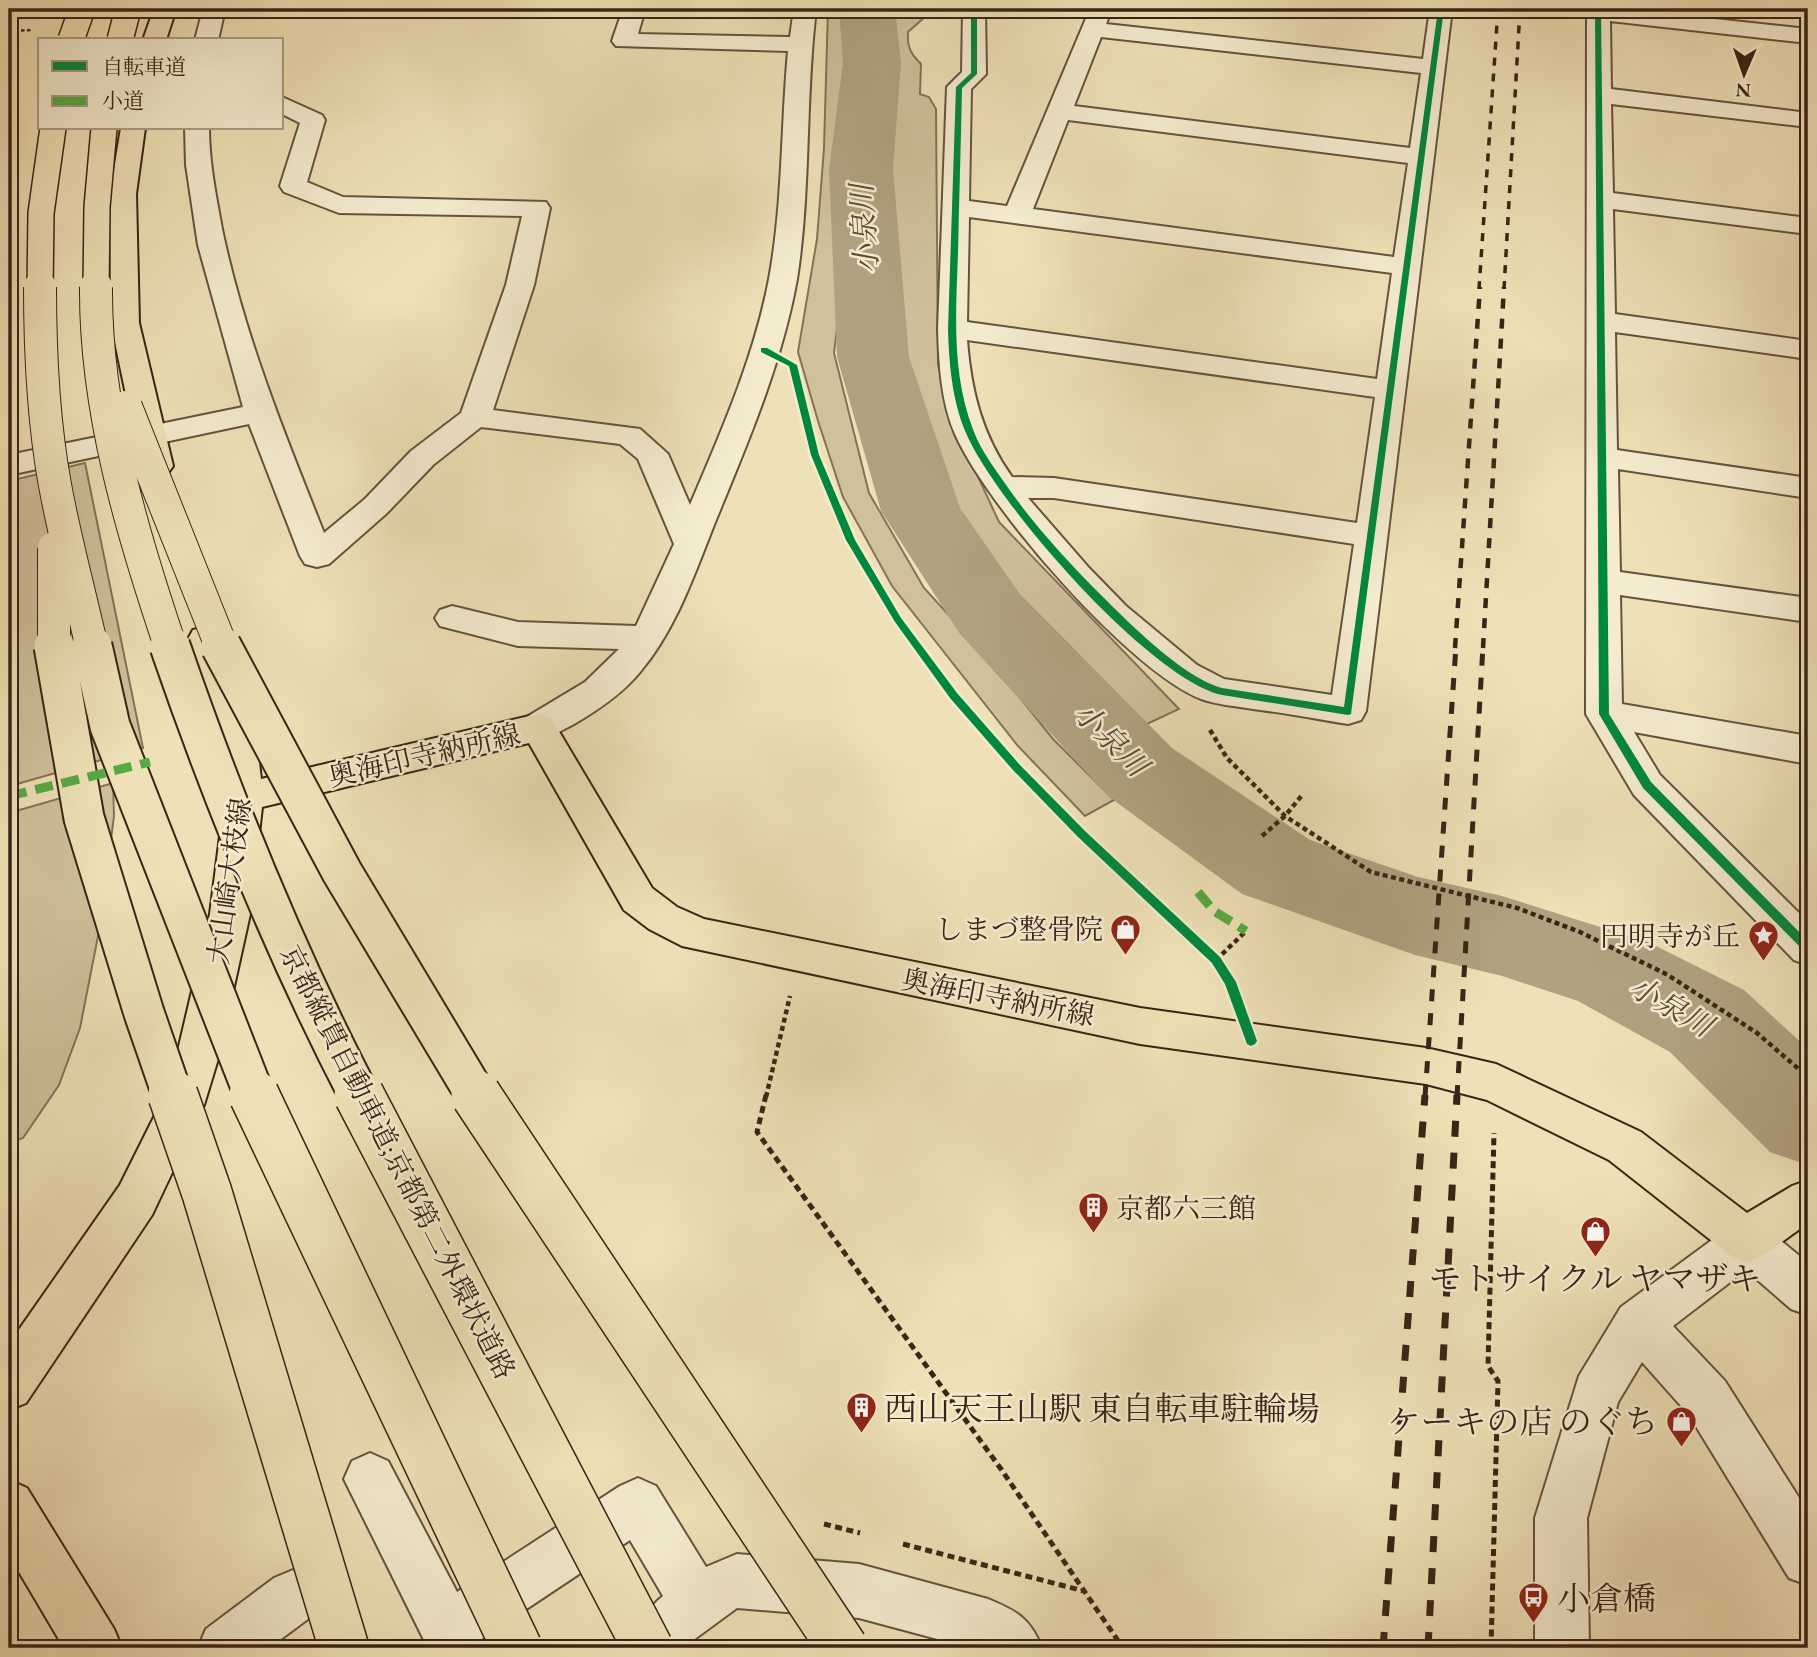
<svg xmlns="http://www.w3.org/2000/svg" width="1817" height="1657" font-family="'EB Garamond','Noto Serif JP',serif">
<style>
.green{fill:#d0c19c;stroke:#847259;stroke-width:2}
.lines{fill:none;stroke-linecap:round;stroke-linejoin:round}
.river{fill:#b1a180;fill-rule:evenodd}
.minor-casing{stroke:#66533e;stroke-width:4}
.major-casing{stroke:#392416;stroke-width:4}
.path-far2{stroke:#392416;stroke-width:2.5;stroke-dasharray:3.5 2.5;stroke-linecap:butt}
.path-far1{stroke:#392416;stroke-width:4.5;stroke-dasharray:5 3.5;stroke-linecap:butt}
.path{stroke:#392416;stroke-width:5;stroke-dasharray:7 4.5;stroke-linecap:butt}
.minor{fill:#f5ecd0;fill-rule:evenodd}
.major{fill:#efe1b7;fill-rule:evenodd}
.rail-far3{stroke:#392416;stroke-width:3.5;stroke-dasharray:8 8;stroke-linecap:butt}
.rail-far2{stroke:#392416;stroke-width:4.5;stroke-dasharray:10 10;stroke-linecap:butt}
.rail-far1{stroke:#392416;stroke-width:5;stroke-dasharray:12 12;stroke-linecap:butt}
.rail{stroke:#392416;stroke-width:7;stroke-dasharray:16 16;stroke-linecap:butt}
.highway-bridge-far3-casing{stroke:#392416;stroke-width:28;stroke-linecap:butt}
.highway-bridge-far2-casing{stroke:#392416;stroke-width:34;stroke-linecap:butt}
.highway-bridge-far1-casing{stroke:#392416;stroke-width:43;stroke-linecap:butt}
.highway-bridge-casing{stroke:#392416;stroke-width:52;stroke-linecap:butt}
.highway-bridge-far3{stroke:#efe1b7;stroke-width:25}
.highway-bridge-far2{stroke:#efe1b7;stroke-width:32}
.highway-bridge-far1{stroke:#efe1b7;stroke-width:39}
.highway-bridge{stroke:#efe1b7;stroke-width:49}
.quiet{stroke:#55aa42;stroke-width:9;stroke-dasharray:18 9;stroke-linecap:butt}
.cycleway-casing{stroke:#f5ecd0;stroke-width:5}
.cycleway{fill:#00873e;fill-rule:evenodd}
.labels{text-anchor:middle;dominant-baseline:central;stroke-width:5;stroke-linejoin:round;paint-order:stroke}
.street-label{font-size:28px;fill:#392416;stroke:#f5ecd0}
.poi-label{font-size:28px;fill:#392416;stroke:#f5ecd0;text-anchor:end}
.water-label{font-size:30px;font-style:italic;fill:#5d4a36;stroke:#f5ecd0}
.near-poi-label{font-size:33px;fill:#392416;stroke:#f5ecd0;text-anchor:start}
</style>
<rect width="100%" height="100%" fill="#efe1b7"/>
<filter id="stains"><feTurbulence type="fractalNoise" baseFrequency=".00286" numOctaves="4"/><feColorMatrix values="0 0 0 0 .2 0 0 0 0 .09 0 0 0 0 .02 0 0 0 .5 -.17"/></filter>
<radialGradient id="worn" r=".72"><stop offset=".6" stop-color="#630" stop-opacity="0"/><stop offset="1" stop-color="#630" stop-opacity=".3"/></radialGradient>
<!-- green -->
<path class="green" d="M 828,9 L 854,9 L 855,58 L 849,171 L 850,223 L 834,353 L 869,493 L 924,588 L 988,658 L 1053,739 L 1114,800 L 1085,816 L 1018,746 L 892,586 L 843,497 L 818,421 L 798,352 L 817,239 L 824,148 Z
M 892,9 L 934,9 L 908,32 C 907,48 911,54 921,64 L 920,94 L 929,97 L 936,109 L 938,365 L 961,440 L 999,522 L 1179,709 L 1130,732 L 1104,719 L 1003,611 L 933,495 L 906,422 L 887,356 L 877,283 L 885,236 L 882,183 L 887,51 Z
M 85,463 L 143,748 L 17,784 L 9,725 L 9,481 Z
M 113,783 L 114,816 L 100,926 L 80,1028 L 59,1085 L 23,1138 L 9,1143 L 9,813 Z"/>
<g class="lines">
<!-- river -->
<path class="river" d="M 839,9 L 895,9 L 901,63 L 893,169 L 909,357 L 960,508 L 1020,594 L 1172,748 L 1310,840 L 1418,877 L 1502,896 L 1648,942 L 1744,990 L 1808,1049 L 1808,1165 L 1770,1152 L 1670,1052 L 1578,1001 L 1502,976 L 1415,955 L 1242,894 L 1108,796 L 960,634 L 881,511 L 837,357 L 829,169 L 843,63 Z"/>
<defs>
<path id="minor" d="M 203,9 L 225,9 L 218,40 L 195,40 Z
M 623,9 L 645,9 L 638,34 L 790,37 L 794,9 L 816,9 C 805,99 811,190 797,279 C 782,363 748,442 716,520 C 695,572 677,628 640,672 C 622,694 598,710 574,724 C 557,733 544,742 525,736 L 520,727 L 525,718 L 585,682 L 619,649 L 518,646 L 440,626 L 435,618 L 440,610 L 452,606 L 518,622 L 636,626 L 674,544 L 638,459 L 620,444 L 481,427 L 433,465 L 387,513 L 329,564 L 317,567 L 305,564 L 300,556 L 249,424 L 9,475 L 9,455 L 243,407 L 198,245 L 186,165 L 185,128 L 209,128 C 209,162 216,196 222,229 C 244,334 284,433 324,533 L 365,499 L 411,451 L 461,413 L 506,285 L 522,216 L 339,213 L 284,192 L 280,186 L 300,123 L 282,114 L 282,97 L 322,115 L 325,120 L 307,182 L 343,197 L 546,202 L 550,208 L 534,285 L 493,410 L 640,429 L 668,454 L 690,505 C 721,432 754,358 769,279 C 783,204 781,127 788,51 L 616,46 L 612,41 Z
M 963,9 L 985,9 L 986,74 L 971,89 L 969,201 L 1007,206 L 1090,9 L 1112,9 L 1106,24 L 1423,59 L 1430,9 L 1452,9 L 1366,711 L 1361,720 L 1348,724 C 1317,719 1285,713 1253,709 C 1236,706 1218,705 1201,699 C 1128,670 986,505 955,434 C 941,402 939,363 938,329 L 947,87 L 962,72 ZM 1101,37 L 1421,73 L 1410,148 L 1074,106 ZM 1068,120 L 1408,163 L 1394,257 L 1033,209 ZM 969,217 L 1392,273 L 1377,379 L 967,322 ZM 967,340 L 1375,397 L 1357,523 L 1054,478 L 1012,477 C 982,435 971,391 967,340 ZM 1028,498 L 1054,498 L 1354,544 L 1332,695 L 1224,679 L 1197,665 L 1126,606 L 1089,568 Z
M 1587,9 L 1621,9 L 1808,29 L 1808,43 L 1610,21 L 1611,89 L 1808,113 L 1808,127 L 1611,104 L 1613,193 L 1808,218 L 1808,234 L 1613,209 L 1615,314 L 1808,341 L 1808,359 L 1615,332 L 1617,450 L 1808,478 L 1808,498 L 1618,469 L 1620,572 L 1808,598 L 1808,622 L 1620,595 L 1622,704 L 1808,736 L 1808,764 L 1634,732 L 1660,775 L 1808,922 L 1808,965 L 1794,960 L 1634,795 L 1586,714 Z
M 1747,1219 L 1763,1226 L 1808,1263 L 1808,1315 L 1791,1309 L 1746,1270 L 1673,1326 L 1725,1381 L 1808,1512 L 1808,1585 L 1789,1578 L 1689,1415 L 1642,1362 L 1618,1402 L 1587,1518 L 1589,1648 L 1535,1648 L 1535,1518 L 1579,1376 L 1621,1307 L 1731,1226 Z
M 370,1453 L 388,1461 L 457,1592 L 620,1486 L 638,1478 L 656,1486 L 706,1567 L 737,1554 L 859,1564 L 988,1599 C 1017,1611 1030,1618 1042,1648 L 971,1648 L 859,1618 L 737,1608 L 692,1641 L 688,1648 L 630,1648 C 637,1629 646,1609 663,1596 L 630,1540 L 468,1648 L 428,1648 L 344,1479 L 352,1461 Z
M 293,1570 L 312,1578 L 320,1597 L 312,1616 L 269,1648 L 198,1648 L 206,1629 L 274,1578 Z"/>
<path id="major" d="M 154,9 L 176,9 L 166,40 L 143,40 Z
M 121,128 L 145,128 L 136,194 L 139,323 L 173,466 L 168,473 L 157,476 L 146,473 L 141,466 L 111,323 L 110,194 Z
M 205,627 L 217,630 L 222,639 L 256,737 L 261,779 L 538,714 L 551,718 L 652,888 L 677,907 L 704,919 L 1140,1008 L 1426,1048 L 1496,1064 L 1641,1132 L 1747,1213 L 1792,1186 L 1808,1180 L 1808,1224 C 1787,1236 1770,1254 1747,1263 L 1731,1256 L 1609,1160 L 1487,1100 L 1426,1084 L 1140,1044 L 682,946 L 649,929 L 624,910 L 529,743 L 262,807 L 250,914 L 218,1059 L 204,1105 L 152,1215 L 26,1403 L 9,1410 L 9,1344 L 120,1185 L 161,1103 L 176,1059 L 210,914 L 225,797 L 220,737 L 188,639 L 193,630 Z
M 9,1480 L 27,1488 L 114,1629 L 122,1648 L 64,1648 L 9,1555 Z"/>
</defs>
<!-- minor casing -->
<use href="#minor" class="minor-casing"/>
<!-- major casing -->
<use href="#major" class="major-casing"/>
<!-- path-far2 -->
<path class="path-far2" d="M 9,31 L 32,30"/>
<!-- path-far1 -->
<path class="path-far1" d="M 1210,730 L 1227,758 L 1285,816 L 1371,872 L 1517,908 L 1580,932 L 1668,975 L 1757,1033 L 1808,1077
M 1262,836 L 1285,816 L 1303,794
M 1216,960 L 1246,931
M 766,1097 L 790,996"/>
<!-- path -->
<path class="path" d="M 766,1095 L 757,1132 L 1001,1469 L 1123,1648
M 824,1524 L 860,1533
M 903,1544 L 1084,1591
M 1491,1648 L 1498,1381 L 1488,1366 L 1494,1133"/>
<!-- minor -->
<use href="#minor" class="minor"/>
<!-- major -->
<use href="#major" class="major"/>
<!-- rail-far3 -->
<path class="rail-far3" d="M 1479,289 L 1498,9
M 1504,289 L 1520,9"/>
<!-- rail-far2 -->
<path class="rail-far2" d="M 1455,648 L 1480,287
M 1483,648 L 1504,287"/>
<!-- rail-far1 -->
<path class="rail-far1" d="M 1425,1097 L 1456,646
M 1457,1097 L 1483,646"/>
<!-- rail -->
<path class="rail" d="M 1383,1648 L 1425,1095
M 1428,1648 L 1457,1095"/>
<defs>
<path id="highway-bridge-far3" d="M 71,40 L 82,9
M 120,40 L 128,9
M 40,289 L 41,213 L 53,128
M 96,289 L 97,207 L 104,128"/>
<path id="highway-bridge-far2" d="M 40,287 C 40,353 43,420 55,485 C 65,540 80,594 92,648
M 96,287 C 95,409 132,533 171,648
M 126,407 L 222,648
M 54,548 L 54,648"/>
<path id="highway-bridge-far1" d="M 54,646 L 84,818 L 144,1013 L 173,1097
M 92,646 L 110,726 L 255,1097
M 170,646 C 223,800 285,953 360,1097
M 221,646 L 342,872 L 477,1097"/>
<path id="highway-bridge" d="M 173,1095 L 207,1193 L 344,1648
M 254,1095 L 517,1648
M 359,1095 L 648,1648
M 476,1095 L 843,1648"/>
</defs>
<!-- highway-bridge-far3 casing -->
<use href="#highway-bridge-far3" class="highway-bridge-far3-casing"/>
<!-- highway-bridge-far2 casing -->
<use href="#highway-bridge-far2" class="highway-bridge-far2-casing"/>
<!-- highway-bridge-far1 casing -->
<use href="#highway-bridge-far1" class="highway-bridge-far1-casing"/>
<!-- highway-bridge casing -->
<use href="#highway-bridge" class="highway-bridge-casing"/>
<!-- highway-bridge-far3 -->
<use href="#highway-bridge-far3" class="highway-bridge-far3"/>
<!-- highway-bridge-far2 -->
<use href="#highway-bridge-far2" class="highway-bridge-far2"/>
<!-- highway-bridge-far1 -->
<use href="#highway-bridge-far1" class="highway-bridge-far1"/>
<!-- highway-bridge -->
<use href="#highway-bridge" class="highway-bridge"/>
<!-- quiet -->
<path class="quiet" d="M 9,796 L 150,762
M 1198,892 L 1214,911 L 1246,931"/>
<defs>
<path id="cycleway" d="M 971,9 L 977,9 L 977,74 L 962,88 C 961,143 959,198 958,253 C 956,312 951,375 974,432 C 981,450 993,466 1004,482 C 1032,523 1066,560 1101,595 C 1129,623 1184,678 1222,688 L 1344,707 L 1438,9 L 1444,9 L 1351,714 L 1348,715 L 1222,695 C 1149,678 996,503 966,433 C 952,401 949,363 948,329 L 956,87 L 971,73 Z
M 1595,9 L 1601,9 L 1609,714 L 1651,782 L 1808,941 L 1808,953 L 1804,951 L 1643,788 L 1599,714 Z
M 761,348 L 767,348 L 797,365 L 819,455 L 855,540 L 901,618 L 957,693 L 1019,764 L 1085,831 L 1220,957 L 1236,982 L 1257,1041 L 1255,1044 L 1251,1046 L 1247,1044 L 1225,984 L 1212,963 L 1078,837 L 1012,769 L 950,698 L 895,622 L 846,540 L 811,455 L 789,366 L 761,352 Z"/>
</defs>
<!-- cycleway casing -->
<use href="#cycleway" class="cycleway-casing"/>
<!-- cycleway -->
<use href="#cycleway" class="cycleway"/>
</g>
<!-- icons -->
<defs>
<symbol id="shop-pin" viewBox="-11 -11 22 30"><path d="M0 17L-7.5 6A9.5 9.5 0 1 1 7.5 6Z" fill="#8f2418" stroke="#f5ecd0"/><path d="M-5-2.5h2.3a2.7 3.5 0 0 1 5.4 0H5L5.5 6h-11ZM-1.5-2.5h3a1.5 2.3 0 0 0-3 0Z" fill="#fff"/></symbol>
<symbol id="sight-pin" viewBox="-11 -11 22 30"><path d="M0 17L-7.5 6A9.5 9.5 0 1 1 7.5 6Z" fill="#8f2418" stroke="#f5ecd0"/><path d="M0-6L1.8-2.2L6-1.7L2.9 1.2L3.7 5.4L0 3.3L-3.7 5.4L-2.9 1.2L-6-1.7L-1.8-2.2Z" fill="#fff"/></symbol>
<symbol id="building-pin" viewBox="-11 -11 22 30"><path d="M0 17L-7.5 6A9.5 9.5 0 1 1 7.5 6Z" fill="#8f2418" stroke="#f5ecd0"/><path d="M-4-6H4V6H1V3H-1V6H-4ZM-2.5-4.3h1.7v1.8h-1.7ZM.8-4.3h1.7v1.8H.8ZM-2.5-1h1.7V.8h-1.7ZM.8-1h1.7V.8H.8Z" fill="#fff"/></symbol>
<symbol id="bus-pin" viewBox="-11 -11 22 30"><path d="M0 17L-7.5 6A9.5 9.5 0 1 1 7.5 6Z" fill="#8f2418" stroke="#f5ecd0"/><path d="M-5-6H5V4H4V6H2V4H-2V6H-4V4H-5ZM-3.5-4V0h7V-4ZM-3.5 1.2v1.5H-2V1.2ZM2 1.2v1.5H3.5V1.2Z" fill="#fff"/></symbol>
</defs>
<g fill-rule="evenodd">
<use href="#shop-pin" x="1108" y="912" width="35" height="47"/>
<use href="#sight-pin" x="1746" y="918" width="35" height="47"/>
<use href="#building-pin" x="1076" y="1190" width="35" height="47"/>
<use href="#shop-pin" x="1578" y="1214" width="35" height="47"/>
<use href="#building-pin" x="844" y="1390" width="35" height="47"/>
<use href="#shop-pin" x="1664" y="1404" width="35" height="47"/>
<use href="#bus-pin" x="1516" y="1580" width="35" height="47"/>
</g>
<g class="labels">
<!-- street labels -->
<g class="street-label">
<text transform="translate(424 755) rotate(-13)">奥海印寺納所線</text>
<text transform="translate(229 881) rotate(-82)">大山崎大枝線</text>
<text transform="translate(998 997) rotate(11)">奥海印寺納所線</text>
<text transform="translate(398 1162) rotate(63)">京都縦貫自動車道;京都第二外環状道路</text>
</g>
<!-- poi labels -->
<g class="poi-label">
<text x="1103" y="929">しまづ整骨院</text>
<text x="1740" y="936">円明寺が丘</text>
<text x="1116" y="1208" text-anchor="start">京都六三館</text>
</g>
<!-- water labels -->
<g class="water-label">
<text transform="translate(864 229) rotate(-94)">小泉川</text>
<text transform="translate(1111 739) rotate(45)">小泉川</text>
<text transform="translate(1671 1006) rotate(30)">小泉川</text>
</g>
<!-- near-poi labels -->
<g class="near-poi-label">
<text x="1595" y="1278" text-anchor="middle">モトサイクル ヤマザキ</text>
<text x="884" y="1408">西山天王山駅 東自転車駐輪場</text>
<text x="1658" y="1421" text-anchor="end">ケーキの店 のぐち</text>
<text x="1557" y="1598">小倉橋</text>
</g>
</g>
<!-- margin -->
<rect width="1817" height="1657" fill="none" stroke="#efe1b7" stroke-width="35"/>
<rect x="10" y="10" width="1796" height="1636" fill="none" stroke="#392416" stroke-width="3.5"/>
<rect x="18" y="18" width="1782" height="1622" fill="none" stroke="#392416" stroke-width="2"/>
<!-- legend -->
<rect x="38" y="38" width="245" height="91" fill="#f5ecd0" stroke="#aa9c86" stroke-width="2"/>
<rect x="52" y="61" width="35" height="10" fill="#00873e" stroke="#aa9c86" stroke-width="2"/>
<text x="102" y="74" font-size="21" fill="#392416">自転車道</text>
<rect x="52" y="96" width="35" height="10" fill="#55aa42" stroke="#aa9c86" stroke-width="2"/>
<text x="102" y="108" font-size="21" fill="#392416">小道</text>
<!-- north arrow -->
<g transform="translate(1744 74) rotate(182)" stroke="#f5ecd0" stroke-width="5" paint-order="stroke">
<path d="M0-5L12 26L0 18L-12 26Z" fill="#392416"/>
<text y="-10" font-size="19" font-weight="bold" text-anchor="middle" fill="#392416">N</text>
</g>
<rect width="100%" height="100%" filter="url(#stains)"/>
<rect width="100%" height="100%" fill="url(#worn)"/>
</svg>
